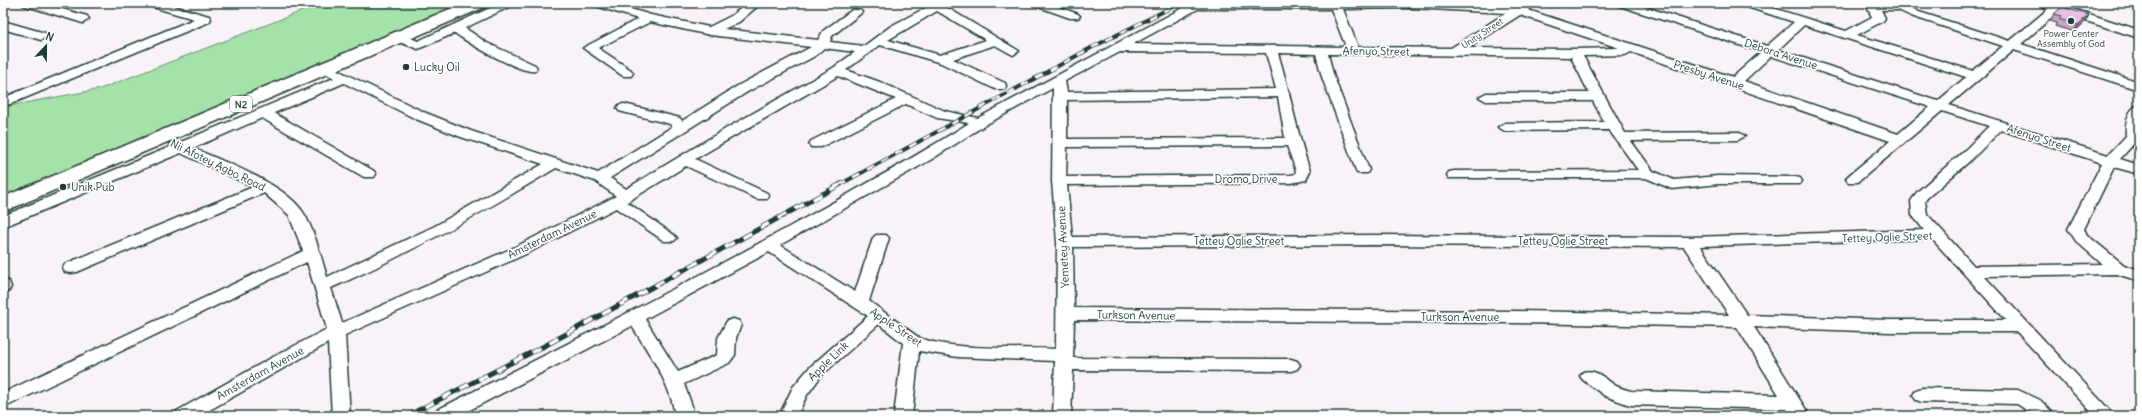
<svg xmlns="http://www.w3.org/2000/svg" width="2142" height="419" font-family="Delius,sans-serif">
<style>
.green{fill:#a5e2a9;stroke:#62906e}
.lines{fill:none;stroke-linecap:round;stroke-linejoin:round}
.minor-casing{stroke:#1f3d34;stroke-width:3}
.highway-casing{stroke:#1f3d34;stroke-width:3}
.minor{fill:#fff;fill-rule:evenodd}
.highway{fill:#fff;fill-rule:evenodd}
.rail-far1-casing{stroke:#1f3d34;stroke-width:4}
.rail-casing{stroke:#1f3d34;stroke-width:5}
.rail-far1{stroke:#fff;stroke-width:2.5;stroke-dasharray:8;stroke-linecap:butt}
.rail{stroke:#fff;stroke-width:3.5;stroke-dasharray:10;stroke-linecap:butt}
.wall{fill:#c6a3c6;stroke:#1f3d34}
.shaded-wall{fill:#a185a1;stroke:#1f3d34}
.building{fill:#e6bee6;stroke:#1f3d34}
.poi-dot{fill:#1f3d34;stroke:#fff;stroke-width:1.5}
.labels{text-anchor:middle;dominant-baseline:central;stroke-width:3.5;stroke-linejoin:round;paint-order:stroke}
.far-street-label{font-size:9px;fill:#1f3d34;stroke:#fff}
.far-poi-label{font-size:9px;fill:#1f3d34;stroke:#fff}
.shield{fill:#fff;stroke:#627771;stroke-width:1}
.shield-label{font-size:10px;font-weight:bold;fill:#1f3d34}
.street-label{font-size:11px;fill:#1f3d34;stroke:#fff}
.poi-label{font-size:11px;fill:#1f3d34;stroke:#fff;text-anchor:start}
</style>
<rect width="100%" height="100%" fill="#faf2fa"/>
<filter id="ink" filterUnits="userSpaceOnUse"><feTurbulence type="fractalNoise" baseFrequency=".025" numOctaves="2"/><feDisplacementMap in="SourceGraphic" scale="8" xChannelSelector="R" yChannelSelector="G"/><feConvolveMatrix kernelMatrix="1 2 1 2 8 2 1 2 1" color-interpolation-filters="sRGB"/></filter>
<g filter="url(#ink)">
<!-- green -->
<path class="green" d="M 323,3 L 466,3 L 3,197 L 3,107 L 100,89 Z"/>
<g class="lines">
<defs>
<path id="minor" d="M 21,3 L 40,3 L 87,16 L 89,19 L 83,23 L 23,5 Z
M 144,3 L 163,3 L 209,16 L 211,19 L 209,22 L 3,107 L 3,98 L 194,19 L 146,5 Z
M 501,3 L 517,3 L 465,28 L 487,43 L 535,65 L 537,68 L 535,71 C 521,74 468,43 455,33 L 418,49 L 394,40 L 392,37 L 398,33 L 418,41 Z
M 591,3 L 610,3 L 651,15 L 709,27 L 731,16 L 748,3 L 761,3 L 739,22 L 724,29 L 818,40 L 823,31 L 852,10 L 860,10 L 862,12 L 860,14 L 832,36 L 830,42 L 864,46 L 891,26 L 935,3 L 950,3 L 946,7 L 1019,51 L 1013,55 L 995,45 L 953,59 L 1005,83 L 1006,86 L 1005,89 L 995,89 L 941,63 L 880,45 L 846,70 L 880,82 L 945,111 L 978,118 L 1192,3 L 1442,3 L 1517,6 L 1522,3 L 1536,3 L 1528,10 L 1733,77 L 1761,52 L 1617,5 L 1615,3 L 1633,3 L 1767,46 L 1794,22 L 1741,5 L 1739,3 L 1757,3 L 1846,31 L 1872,17 L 1868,9 L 1871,5 L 1904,3 L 1919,12 L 2010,41 L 2048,9 L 2036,3 L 2061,5 L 2139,30 L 2139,38 L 2058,12 L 2021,44 L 2139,82 L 2139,90 L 2014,50 L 1949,105 L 2108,155 L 2126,136 C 2125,126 2127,108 2139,105 L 2139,138 L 2120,159 L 2139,165 L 2139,174 L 2114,167 L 2084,229 L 2087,235 L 2124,265 L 2139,270 L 2139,281 L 2117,274 L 1984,276 L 2115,416 L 2095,416 L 2017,332 L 1890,332 L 1754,327 L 1810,416 L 1792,416 L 1787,409 L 1630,405 L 1605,396 L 1583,380 L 1580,376 L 1583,372 C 1596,368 1605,379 1616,386 C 1621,388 1626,390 1631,391 L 1779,395 L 1737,327 L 1514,323 L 1074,320 L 1073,358 L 1291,359 L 1297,361 L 1300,365 L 1297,369 L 1291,371 L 1073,370 L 1071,416 L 1053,416 L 1055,361 L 958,357 L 919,351 L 912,416 L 894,416 L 903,343 L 879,324 L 821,376 L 807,395 L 797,416 L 779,416 L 793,387 L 809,368 L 868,316 L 769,252 L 645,319 L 678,372 L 717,355 L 718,338 L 727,321 L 733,319 L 739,321 L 741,325 L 736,338 L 735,355 L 729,363 L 684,384 L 692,406 L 693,416 L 675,416 C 671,383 649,354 632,326 L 458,416 L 433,416 L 435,411 C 563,346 691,282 816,212 C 868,183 919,155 969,123 L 937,118 L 906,104 L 821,147 L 811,147 L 809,144 L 811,141 L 896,99 L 838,76 L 695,159 L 767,193 L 769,196 L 767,199 L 757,199 L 686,166 L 627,202 L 674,235 L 677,238 L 674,241 L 664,241 L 616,208 L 526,254 L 345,335 L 350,416 L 332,416 L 328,343 L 199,416 L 175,416 L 177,411 L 273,357 L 327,329 L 307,262 L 3,408 L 3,393 L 303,251 L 289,215 L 264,193 L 77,272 L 71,273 L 65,272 L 63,268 L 65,264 L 253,187 L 181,153 L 3,227 L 3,216 L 170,147 L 169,145 L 171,142 L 181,142 L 334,78 L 319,69 L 321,66 L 329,66 L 426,113 L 471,131 L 598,173 L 672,127 L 670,124 L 619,111 L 617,108 L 619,105 L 624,104 L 680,118 L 682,121 L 739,85 L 811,47 L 710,35 L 650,22 L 598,48 L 631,70 L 633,73 L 631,76 L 623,76 L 583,48 L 638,19 L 593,5 ZM 1411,8 L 1506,13 L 1451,48 L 1358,47 L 1343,9 ZM 1198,9 L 1331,9 L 1346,47 L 1133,44 ZM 1881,10 L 1898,10 L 1911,16 L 2003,46 L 1973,71 L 1857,35 L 1883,21 L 1885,18 ZM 937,11 L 986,40 L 940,55 L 888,40 ZM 1520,15 L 1619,48 L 1575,49 L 1468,48 ZM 1804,25 L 1966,77 L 1938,101 L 1778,50 ZM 824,48 L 855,52 L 833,68 L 727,128 L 626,189 L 610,178 L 749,91 L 815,56 ZM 1120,52 L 1266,53 L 1276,89 L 1067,92 L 1065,81 ZM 1631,52 L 1890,141 L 1848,176 L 1846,179 L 1848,182 L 1858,182 L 1942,111 L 1989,126 L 1962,153 L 1917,192 L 1911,201 L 1912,215 L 1924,230 L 1689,237 L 1373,235 L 1072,237 L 1067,185 L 1291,183 L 1306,180 L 1310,171 C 1297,133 1290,92 1278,53 L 1316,54 L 1322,77 L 1357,173 L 1367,173 L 1369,170 L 1334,77 L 1328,54 L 1571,57 L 1589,93 L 1486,93 L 1479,97 L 1486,101 L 1593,101 L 1604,122 L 1505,123 L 1498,127 L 1505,131 L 1609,130 L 1638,170 L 1454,171 L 1449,172 L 1447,175 L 1449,178 L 1646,178 L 1672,189 L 1718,184 L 1800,184 L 1802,181 L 1800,178 L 1795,177 L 1718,176 L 1674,180 L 1653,171 L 1631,141 L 1738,140 L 1745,136 L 1738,132 L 1625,133 L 1583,56 L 1625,55 ZM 1771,56 L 1930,107 L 1898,134 L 1744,81 ZM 344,83 L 416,119 L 461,137 L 543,164 L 435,226 L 327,277 C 321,257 314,229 303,212 C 284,183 224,162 193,148 L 262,118 L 364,177 L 374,177 L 376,174 L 374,171 L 274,113 ZM 1053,88 L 1052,181 L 1057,242 L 1056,349 C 1020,347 949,351 918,337 L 869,301 L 889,238 L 886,235 L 876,235 L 873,238 L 855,292 L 780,245 L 932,159 L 985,125 ZM 1278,97 L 1285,138 L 1067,139 L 1067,100 ZM 2001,130 L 2102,163 L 2068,229 L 2076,241 L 2102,264 L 1974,266 L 1927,214 L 1925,201 L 1927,198 L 1972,159 ZM 1287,146 L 1296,171 L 1295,174 L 1291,175 L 1066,177 L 1067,147 ZM 556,168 L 595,181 L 616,196 L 515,247 L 342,323 L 331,288 C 409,254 483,212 556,168 ZM 1932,239 L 2006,320 L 1890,320 L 1747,315 L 1700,246 ZM 1373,245 L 1684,247 L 1729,315 L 1514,311 L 1074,308 L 1073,247 Z
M 1031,3 L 1048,3 L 1078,14 L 1080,16 L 1078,18 L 1070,18 L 1033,5 Z
M 3,21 L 45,33 L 47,36 L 41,40 L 3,29 Z
M 3,280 L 9,281 L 11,287 L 9,291 L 3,292 Z
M 1922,388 L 2018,390 L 2040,400 L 2056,416 L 2036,416 L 2017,404 L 1922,402 L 1916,400 L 1913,395 L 1916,390 Z"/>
<path id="highway" d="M 464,3 L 487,3 L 485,7 L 3,212 L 3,197 Z"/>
</defs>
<!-- minor casing -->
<use href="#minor" class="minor-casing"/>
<!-- highway casing -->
<use href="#highway" class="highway-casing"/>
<!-- minor -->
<use href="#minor" class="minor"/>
<!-- highway -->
<use href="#highway" class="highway"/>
<defs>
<path id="rail-far1" d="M 839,185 L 1091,48 L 1180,3"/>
<path id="rail" d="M 407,416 L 548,344 L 841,184"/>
</defs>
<!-- rail-far1 casing -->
<use href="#rail-far1" class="rail-far1-casing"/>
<!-- rail casing -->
<use href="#rail" class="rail-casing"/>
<!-- rail-far1 -->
<use href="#rail-far1" class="rail-far1"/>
<!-- rail -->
<use href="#rail" class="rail"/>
</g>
<!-- wall -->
<path class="wall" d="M 2054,14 L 2089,15 L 2085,22 L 2074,32 L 2055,26 L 2057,23 L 2050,21 Z"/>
<!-- shaded-wall -->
<path class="shaded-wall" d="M 2089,15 L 2085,22 L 2074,32 L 2078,25 Z"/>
<!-- building -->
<path class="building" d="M 2062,7 L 2089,15 L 2078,25 L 2059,19 L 2062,16 L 2054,14 Z"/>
</g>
<!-- markers -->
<g class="poi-dot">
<circle cx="2071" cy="21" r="4"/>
<circle cx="406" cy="67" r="4"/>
<circle cx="63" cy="187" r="4"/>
</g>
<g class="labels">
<!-- far-street labels -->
<g class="far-street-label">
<text transform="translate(1482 33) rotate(-33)">Unity Street</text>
</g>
<!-- far-poi labels -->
<g class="far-poi-label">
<text x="2071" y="33">Power Center<tspan x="2071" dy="10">Assembly of God</tspan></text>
</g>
<!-- shield labels -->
<rect class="shield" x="230" y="96" width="22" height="16" rx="3"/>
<g class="shield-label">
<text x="241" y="104">N2</text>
</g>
<!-- street labels -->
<g class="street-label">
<text transform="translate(1376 51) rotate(1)">Afenyo Street</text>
<text transform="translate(1781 54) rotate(18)">Debora Avenue</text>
<text transform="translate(1709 75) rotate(18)">Presby Avenue</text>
<text transform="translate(2039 138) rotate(18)">Afenyo Street</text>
<text transform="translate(218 165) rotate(26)">Nii Afotey Agbo Road</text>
<text x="1246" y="179">Dromo Drive</text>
<text transform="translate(552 234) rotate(-26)">Amsterdam Avenue</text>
<text transform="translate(1887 237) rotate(-2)">Tettey Oglie Street</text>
<text x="1239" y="241">Tettey Oglie Street</text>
<text x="1563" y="241">Tettey Oglie Street</text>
<text transform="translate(1063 247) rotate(-93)">Yemetey Avenue</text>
<text transform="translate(1136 315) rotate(1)">Turkson Avenue</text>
<text x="1460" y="317">Turkson Avenue</text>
<text transform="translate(896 327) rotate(34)">Apple Street</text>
<text transform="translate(828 361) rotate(-44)">Apple Link</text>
<text transform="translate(260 373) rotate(-29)">Amsterdam Avenue</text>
</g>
<!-- poi labels -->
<g class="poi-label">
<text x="414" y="67">Lucky Oil</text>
<text x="71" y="187">Unik Pub</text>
</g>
</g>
<!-- margin -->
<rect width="2142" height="419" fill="none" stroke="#fff" stroke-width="16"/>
<rect x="8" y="8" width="2126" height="403" fill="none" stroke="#1f3d34" stroke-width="1.5" filter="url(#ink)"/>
<!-- north arrow -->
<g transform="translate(46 46) rotate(22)" stroke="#ffffff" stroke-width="3" paint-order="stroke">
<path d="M0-3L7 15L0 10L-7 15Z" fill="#1f3d34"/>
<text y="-6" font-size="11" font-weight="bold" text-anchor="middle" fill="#1f3d34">N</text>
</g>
</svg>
